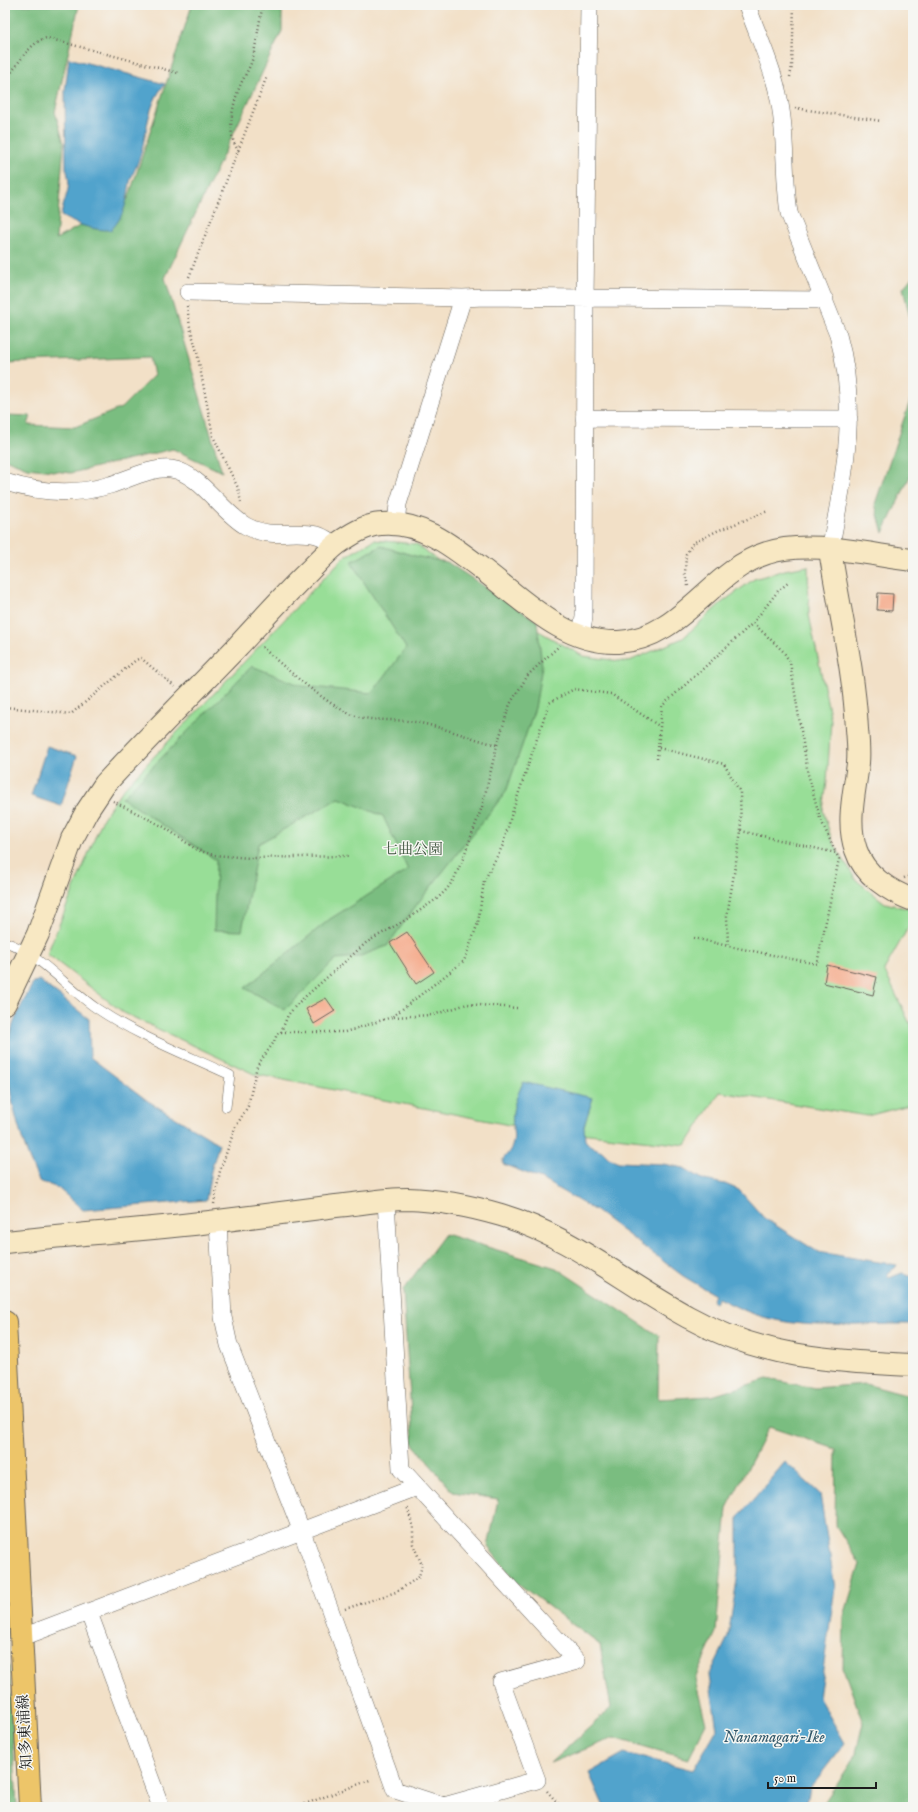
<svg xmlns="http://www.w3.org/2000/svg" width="918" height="1812" font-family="'IM FELL English','Noto Serif JP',serif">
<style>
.green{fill:#98de97;stroke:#5a7d5a}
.forest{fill:#7abd80;stroke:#4b6c4e}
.water{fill:#51a3cc;stroke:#366074}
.building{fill:#f5ad8f}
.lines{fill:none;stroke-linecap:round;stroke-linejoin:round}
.lane-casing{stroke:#676158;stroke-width:10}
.street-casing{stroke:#676158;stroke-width:18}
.secondary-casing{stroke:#676158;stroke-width:24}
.primary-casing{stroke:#676158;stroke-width:24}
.path{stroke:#676158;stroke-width:2.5;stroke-dasharray:1 3;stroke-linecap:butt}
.lane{stroke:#fff;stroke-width:9}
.street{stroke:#fff;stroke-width:17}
.secondary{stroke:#f8e8c3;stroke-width:22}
.primary{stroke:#edc569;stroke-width:22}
.labels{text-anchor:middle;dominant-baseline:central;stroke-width:3;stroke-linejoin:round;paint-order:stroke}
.park-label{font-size:15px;fill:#415641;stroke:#f6f6f2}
.street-label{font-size:15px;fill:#1c1c1c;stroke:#f6f6f2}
.water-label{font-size:16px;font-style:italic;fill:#34596b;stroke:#f6f6f2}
</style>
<rect width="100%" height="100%" fill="#f6f6f2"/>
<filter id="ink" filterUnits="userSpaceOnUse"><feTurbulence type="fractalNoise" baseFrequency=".025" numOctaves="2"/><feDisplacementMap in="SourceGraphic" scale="8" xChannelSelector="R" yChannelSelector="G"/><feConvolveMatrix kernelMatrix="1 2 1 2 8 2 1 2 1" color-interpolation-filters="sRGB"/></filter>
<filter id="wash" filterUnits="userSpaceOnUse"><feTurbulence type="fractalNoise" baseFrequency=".012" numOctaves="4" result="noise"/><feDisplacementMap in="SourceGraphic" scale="16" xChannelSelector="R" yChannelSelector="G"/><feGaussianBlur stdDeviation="0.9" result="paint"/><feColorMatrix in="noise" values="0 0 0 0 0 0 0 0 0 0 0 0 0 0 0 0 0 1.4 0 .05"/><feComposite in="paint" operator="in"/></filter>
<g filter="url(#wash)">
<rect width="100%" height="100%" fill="#f2e0c7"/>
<!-- green -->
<path class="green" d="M 374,540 L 416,544 L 519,620 L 583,656 L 627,662 L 683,638 L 720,604 L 754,579 L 785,570 L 808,566 L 809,615 L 831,720 L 827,782 L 823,810 L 832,841 L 856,880 L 885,903 L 913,910 L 913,919 L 884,970 L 913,1030 L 913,1104 L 867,1116 L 720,1092 L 686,1145 L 509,1125 L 254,1074 L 124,1013 L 47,954 L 103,818 L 124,788 L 343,558 Z"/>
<!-- forest -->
<path class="forest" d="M 5,5 L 79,5 L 55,112 L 64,143 L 56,239 L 128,199 L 192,5 L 282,5 L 282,31 L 165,278 L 222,472 L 173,449 L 71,473 L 27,468 L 5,459 L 5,415 L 31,416 L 28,425 L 75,427 L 121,408 L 154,375 L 150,357 L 5,363 L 5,45 L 11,34 L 5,29 Z
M 913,276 L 913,331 L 903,288 Z
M 913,392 L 913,470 L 883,533 L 875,504 Z
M 381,546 L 419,557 L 447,562 L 537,621 L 542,666 L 535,708 L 506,792 L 418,903 L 387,946 L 358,957 L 336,959 L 285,1010 L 245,988 L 330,919 L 408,870 L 383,816 L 339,798 L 258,844 L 242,931 L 214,930 L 216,860 L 122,798 L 252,666 L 302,686 L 372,693 L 406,648 L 351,562 Z
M 445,1234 L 556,1268 L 659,1336 L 658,1399 L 712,1396 L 767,1379 L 815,1388 L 865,1384 L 913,1397 L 913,1807 L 821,1807 L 855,1757 L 863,1723 L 843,1668 L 844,1616 L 860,1564 L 835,1524 L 836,1449 L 769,1427 L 727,1508 L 716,1632 L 695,1679 L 706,1724 L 688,1759 L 614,1738 L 550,1763 L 611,1708 L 600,1645 L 516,1582 L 488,1547 L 498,1499 L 453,1492 L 413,1444 L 403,1290 Z
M 5,1592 L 17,1807 L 5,1807 Z"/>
<!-- water -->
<path class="water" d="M 69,58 L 165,84 C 146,106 148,133 139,159 C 137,167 132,174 130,182 C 127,200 125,216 111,230 C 95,231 75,224 61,216 C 64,196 73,189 66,168 L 65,91 Z
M 47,746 L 77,756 L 61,806 L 31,796 Z
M 39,980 L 89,1019 L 90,1057 L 148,1101 L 219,1144 L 211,1171 L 206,1200 L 83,1210 L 58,1188 L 39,1181 C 21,1144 2,1081 9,1039 C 13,1019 24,1001 33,983 Z
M 523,1082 L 593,1098 L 584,1126 L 585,1140 L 590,1146 L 602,1151 L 609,1158 L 619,1162 L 663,1164 L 684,1168 L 704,1180 L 725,1184 L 739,1190 L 764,1218 L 818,1252 L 897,1265 L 895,1268 L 887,1273 L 889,1278 L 902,1273 L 913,1276 L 913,1324 C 860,1323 802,1332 751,1313 C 740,1309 729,1303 718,1298 L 715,1303 L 712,1301 L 715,1295 L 683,1276 L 596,1211 L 541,1179 L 503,1164 L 503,1159 C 521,1140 510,1134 513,1112 C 514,1102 519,1092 523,1082 Z
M 785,1462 L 820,1494 L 835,1588 L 819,1698 L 845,1743 L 810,1788 L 806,1807 L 604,1807 L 589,1773 L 624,1753 L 693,1770 L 717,1729 L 709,1676 L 728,1637 L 738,1573 L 738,1517 Z"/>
<g id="blocks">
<!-- building -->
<path class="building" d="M 878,593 L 893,594 L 892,611 L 877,610 Z
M 407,932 L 434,972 L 416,984 L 390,943 Z
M 827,965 L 877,977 L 873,995 L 824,983 Z
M 326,998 L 335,1011 L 314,1024 L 306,1009 Z"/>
</g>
</g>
<g filter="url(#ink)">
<use href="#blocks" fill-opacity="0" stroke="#676158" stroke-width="1"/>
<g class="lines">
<defs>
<path id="lane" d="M 5,942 C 39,953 67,988 96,1008 C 137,1036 185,1054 230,1075 L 226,1107"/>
<path id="street" d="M 747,5 C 757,34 772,65 778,94 C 787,133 783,173 789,213 L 838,335 C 859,409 844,476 830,550
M 188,292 L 463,298 L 484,297 L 825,300
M 584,418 L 849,419
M 5,482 C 40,493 74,496 110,485 C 129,479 151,467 171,469 C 200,473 221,512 246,526 C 272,540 293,529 317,535 C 324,537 330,542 336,545
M 396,524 L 398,504 L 463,298
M 581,635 L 584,617 L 585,299 L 589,5
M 218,1221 L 223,1317 L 229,1345 L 302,1532 L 395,1790 L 444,1806 L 537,1780 L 501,1682 L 577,1661 L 401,1469 L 386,1200
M 89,1613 L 161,1807
M 20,1638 L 417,1487"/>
<path id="secondary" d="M 830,550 C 839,609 854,669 857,729 C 858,740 859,752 858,763 C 855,791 846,822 856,850 C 864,875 889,891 913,900
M 5,1003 L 38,934 L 72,839 L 87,811 L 105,784 C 148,737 194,692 238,646 C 261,621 284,595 309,571 C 318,562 327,552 337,544 C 350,535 365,525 381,524 C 422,520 456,549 486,572 C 524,601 565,644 618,642 C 682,639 710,571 767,553 C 808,539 870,555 913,560
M 5,1242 C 76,1234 147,1230 218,1221 C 257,1216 297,1211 336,1206 C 359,1204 383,1199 407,1199 C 438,1200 470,1206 501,1215 C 571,1236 625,1283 688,1317 C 762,1358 831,1361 913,1365"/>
<path id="primary" d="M 5,1322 L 30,1807"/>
</defs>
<!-- lane casing -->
<use href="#lane" class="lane-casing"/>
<!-- street casing -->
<use href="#street" class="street-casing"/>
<!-- secondary casing -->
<use href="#secondary" class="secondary-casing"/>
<!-- primary casing -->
<use href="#primary" class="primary-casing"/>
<!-- path -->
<path class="path" d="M 790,77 L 792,66 L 794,5
M 5,82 C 14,69 31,40 47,38 L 178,73
M 795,108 L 881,121
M 239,151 C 226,136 232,108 238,91 C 242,79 250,69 253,57 C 257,40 259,22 263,5
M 189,277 L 267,76
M 187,306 L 190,327 L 197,352 L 213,436 L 238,488 L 241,502
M 688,586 L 685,574 L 686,554 L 693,543 L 717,531 L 768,511
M 753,623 L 783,651 L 790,662 L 808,774 L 820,818 L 836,853
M 262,647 C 284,667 319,698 346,712 C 366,723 393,718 415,722 C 443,727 469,738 497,745
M 5,707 L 71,714 L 136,660 L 141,658 L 175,687
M 659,748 L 724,764 L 740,792 L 741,831 L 727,916 L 728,946 L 817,964 L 839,859 L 836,853 L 741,831
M 657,759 L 662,706 L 753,623 L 778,591 L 788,583
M 113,801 L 164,827 L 197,850 L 214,855 L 250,858 L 348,856
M 904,878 L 913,874
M 694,938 L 728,946
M 517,1008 L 467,1004 L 433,1015 L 392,1017 L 464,961 L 478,923 L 484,881 L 503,845 L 511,816 L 549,703 L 574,689 L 611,694 L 659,726
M 281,1032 L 345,1032 L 392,1017
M 214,1204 L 220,1171 L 235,1128 L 248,1106 L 257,1066 L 274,1042 L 277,1034 L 281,1032 L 288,1015 L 298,1003 L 367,942 L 409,918 L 438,898 L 447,889 L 454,879 L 462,861 L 482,807 L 497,745 L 510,704 L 528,675 L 560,645
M 345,1609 L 396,1592 L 419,1577 L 422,1565 L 413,1544 L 413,1527 L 407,1506
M 547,1791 L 561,1807
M 297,1807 L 370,1780"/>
<!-- lane -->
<use href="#lane" class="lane"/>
<!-- street -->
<use href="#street" class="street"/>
<!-- secondary -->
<use href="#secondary" class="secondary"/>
<!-- primary -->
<use href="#primary" class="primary"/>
</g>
</g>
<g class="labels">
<!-- park labels -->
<g class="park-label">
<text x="413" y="849">七曲公園</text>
</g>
<!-- street labels -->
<g class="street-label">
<text transform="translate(25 1732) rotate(-93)">知多東浦線</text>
</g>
<!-- water labels -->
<g class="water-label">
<text x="774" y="1738">Nanamagari-Ike</text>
</g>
</g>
<!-- margin -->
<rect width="918" height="1812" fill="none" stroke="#f6f6f2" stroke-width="20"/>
<!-- scale -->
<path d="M768 1782v6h108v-6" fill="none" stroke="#1c1c1c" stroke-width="2"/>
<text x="774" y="1782" font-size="12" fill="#1c1c1c" stroke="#f6f6f2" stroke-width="3" paint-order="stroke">50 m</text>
</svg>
